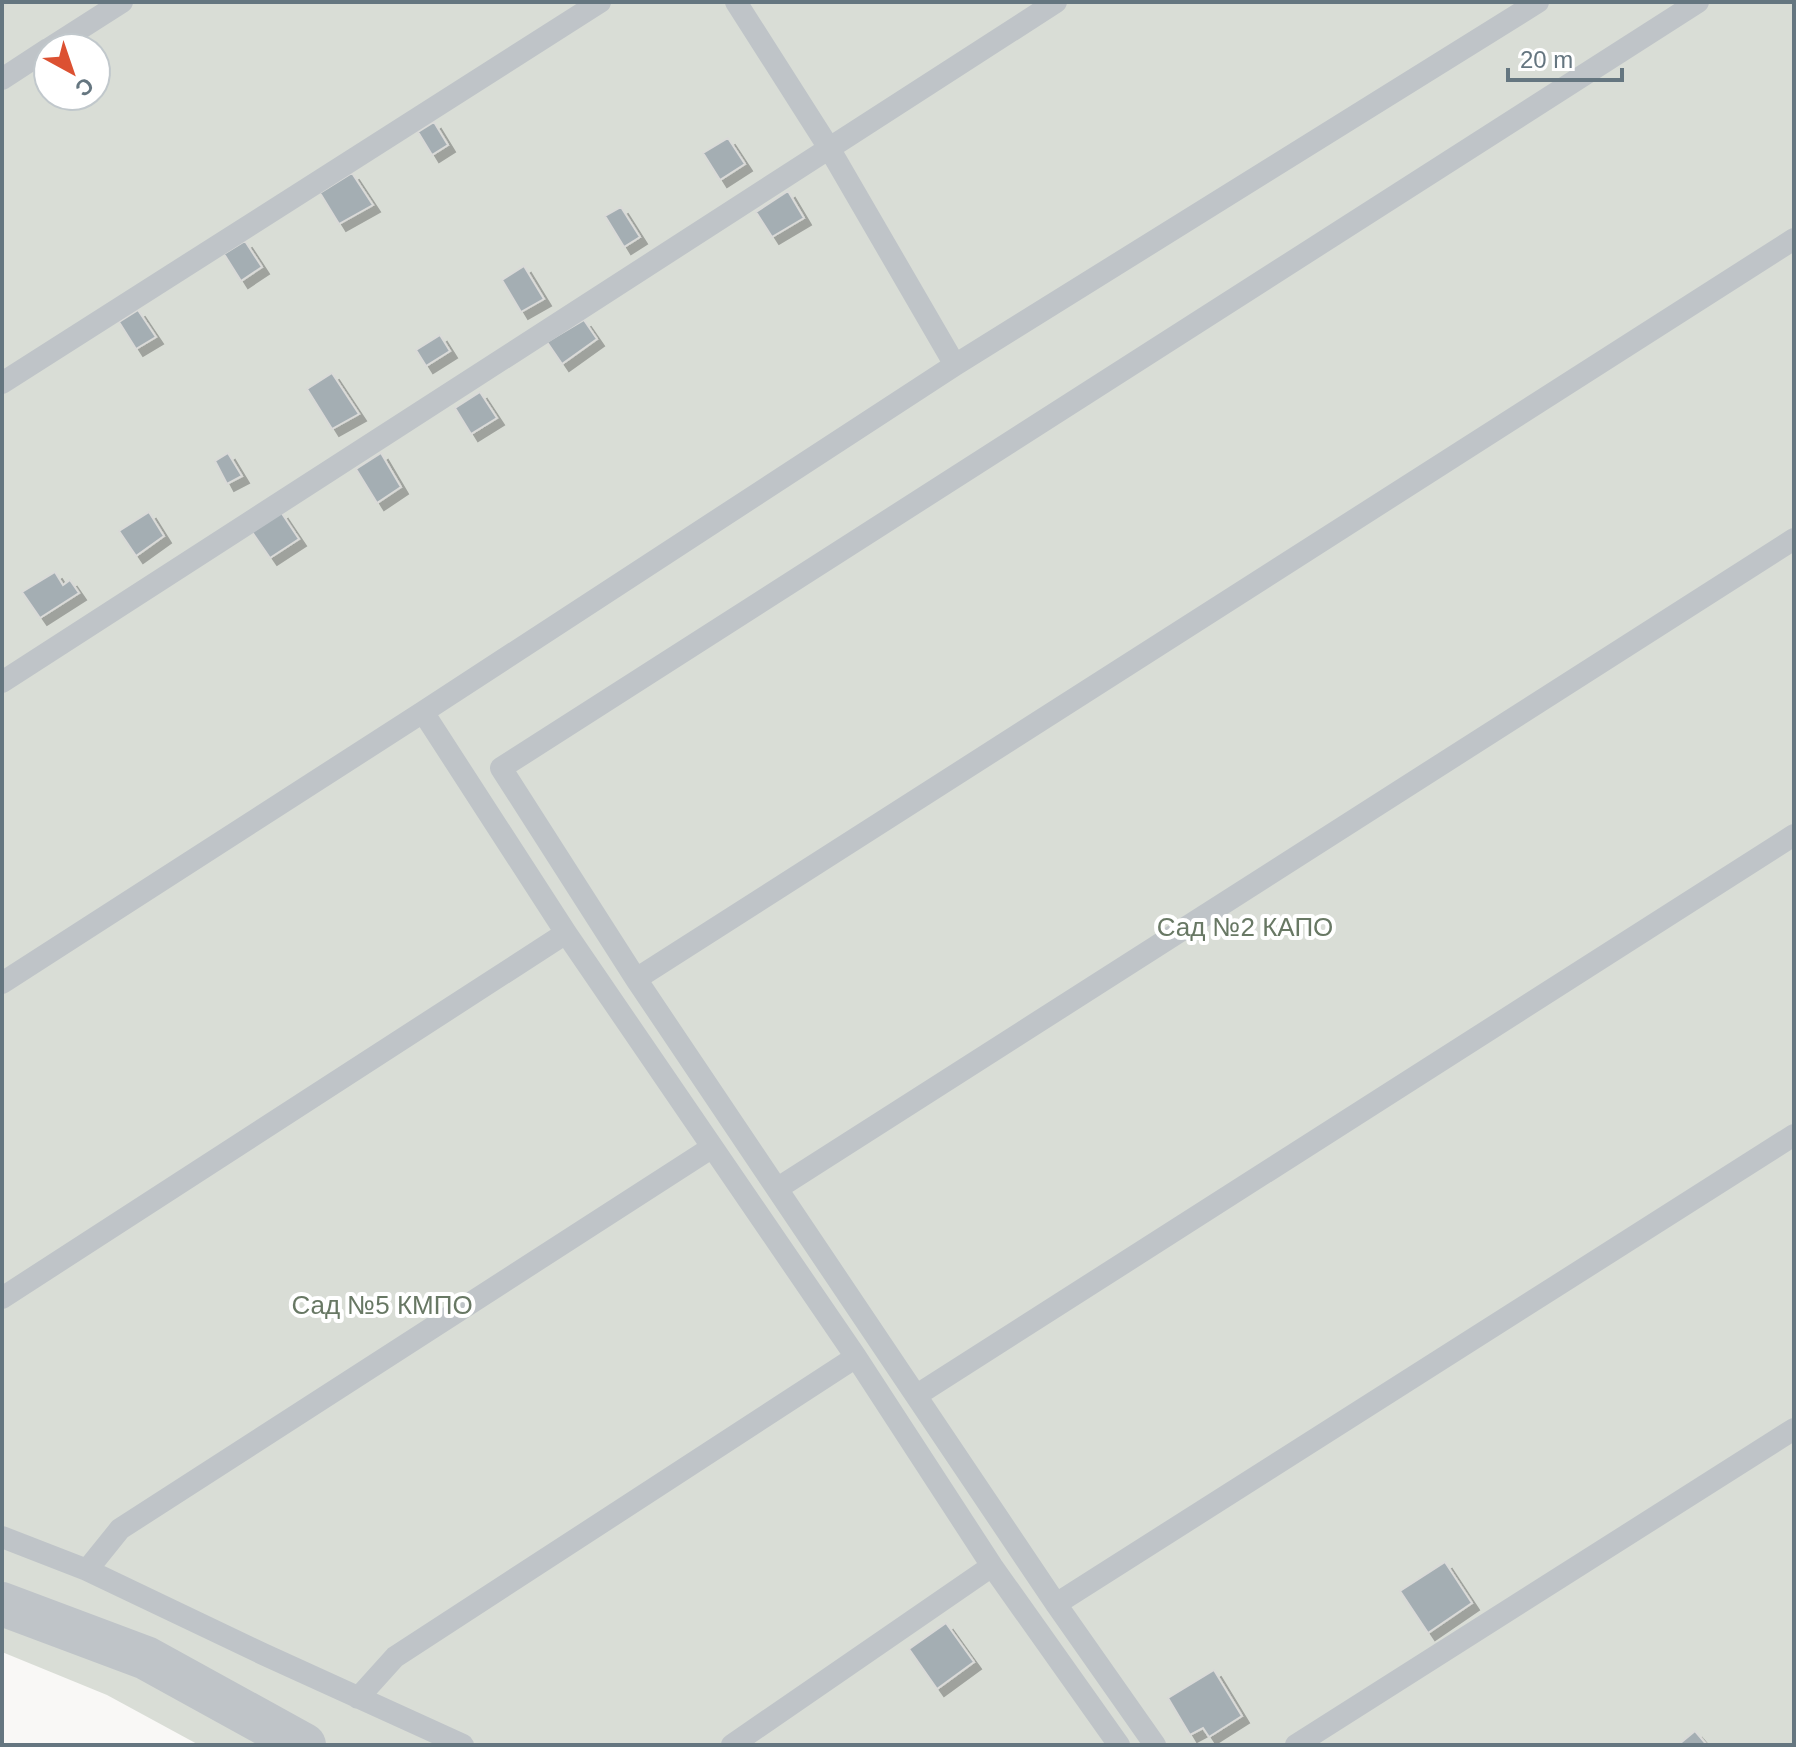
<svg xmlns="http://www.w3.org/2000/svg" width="1796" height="1747" font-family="Helvetica,sans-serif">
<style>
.green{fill:#d9ddd6;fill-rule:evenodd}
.building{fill:#a4aeb3;stroke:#dadad8;stroke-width:2;filter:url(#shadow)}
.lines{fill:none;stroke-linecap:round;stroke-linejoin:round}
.lane{stroke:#bfc4c8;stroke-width:22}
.street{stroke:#bfc4c8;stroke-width:44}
.labels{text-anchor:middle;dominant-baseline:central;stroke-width:8;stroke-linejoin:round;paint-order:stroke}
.park-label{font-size:26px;fill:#687864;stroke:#fff}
</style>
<defs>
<filter id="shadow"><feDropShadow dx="7" dy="7" stdDeviation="0" flood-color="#0004"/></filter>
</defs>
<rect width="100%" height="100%" fill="#f9f8f6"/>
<!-- green -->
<path class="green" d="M 2,2 L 1794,2 L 1794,1745 L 199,1745 L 107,1695 L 2,1652 ZM 48,48 L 96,48 L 96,96 L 48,96 Z"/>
<!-- building -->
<path class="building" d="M 434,122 L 448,145 L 432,155 L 418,132 Z
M 728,138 L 745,164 L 720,180 L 703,153 Z
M 352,173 L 373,205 L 339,224 L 320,193 Z
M 788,191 L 804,218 L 772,237 L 756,212 Z
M 621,207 L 640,237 L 624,247 L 605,216 Z
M 245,241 L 262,267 L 241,281 L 224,254 Z
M 524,266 L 544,299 L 521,312 L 502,280 Z
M 138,310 L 156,337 L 136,349 L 119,322 Z
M 584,320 L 597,339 L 562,364 L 547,342 Z
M 440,335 L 450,351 L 426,366 L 416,350 Z
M 332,373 L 359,414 L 332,429 L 307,389 Z
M 480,392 L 497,418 L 471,434 L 455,408 Z
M 228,453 L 242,476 L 227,484 L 215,461 Z
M 381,453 L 401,487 L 377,503 L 356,469 Z
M 149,512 L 164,536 L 136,556 L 119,531 Z
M 281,512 L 299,539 L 270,558 L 252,532 Z
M 55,572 L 63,585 L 70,580 L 79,593 L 40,618 L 22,592 Z
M 1445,1562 L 1472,1603 L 1428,1633 L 1400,1591 Z
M 946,1623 L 974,1662 L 937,1689 L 909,1649 Z
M 1214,1670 L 1242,1716 L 1209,1737 L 1203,1728 L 1190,1735 L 1168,1698 Z
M 1695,1731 L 1707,1745 L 1678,1745 Z"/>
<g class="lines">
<!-- lane -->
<path class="lane" d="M 736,2 L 829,148 L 955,365
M 50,48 L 122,2
M 2,79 L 48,49
M 2,383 L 600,2
M 2,682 L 1056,2
M 423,712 L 566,933 L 856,1357 L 992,1566 L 1119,1745
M 636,979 L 1794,239
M 2,983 L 423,712 L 955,365 L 1538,2
M 778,1188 L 1794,539
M 2,1298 L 566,933
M 917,1395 L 1794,835
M 2,1537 L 87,1570 L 263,1654 L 463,1745
M 87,1570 L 120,1529 L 711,1148
M 1056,1604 L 1794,1135
M 358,1698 L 395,1657 L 856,1357
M 732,1745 L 992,1566
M 1155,1745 L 1056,1604 L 636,979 L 501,768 L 1698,2
M 1296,1745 L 1794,1429"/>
<!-- street -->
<path class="street" d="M 2,1604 L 146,1658 L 304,1745"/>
</g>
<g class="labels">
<!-- park labels -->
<g class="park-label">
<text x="1245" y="927">Сад №2 КАПО</text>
<text x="382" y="1305">Сад №5 КМПО</text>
</g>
</g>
<!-- border -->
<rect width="1796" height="1747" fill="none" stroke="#657680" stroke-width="8"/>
<!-- north arrow -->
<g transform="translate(72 72) rotate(140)"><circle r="38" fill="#ffffff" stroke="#c1c8cc" stroke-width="2"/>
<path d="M0-6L14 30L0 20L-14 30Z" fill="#dc5132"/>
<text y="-12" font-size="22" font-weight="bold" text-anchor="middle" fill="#657680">С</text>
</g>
<!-- scale -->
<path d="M1508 68v12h114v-12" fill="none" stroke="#657680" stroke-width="4"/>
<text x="1520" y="68" font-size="24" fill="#657680" stroke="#ffffff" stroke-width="6" paint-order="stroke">20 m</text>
</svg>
